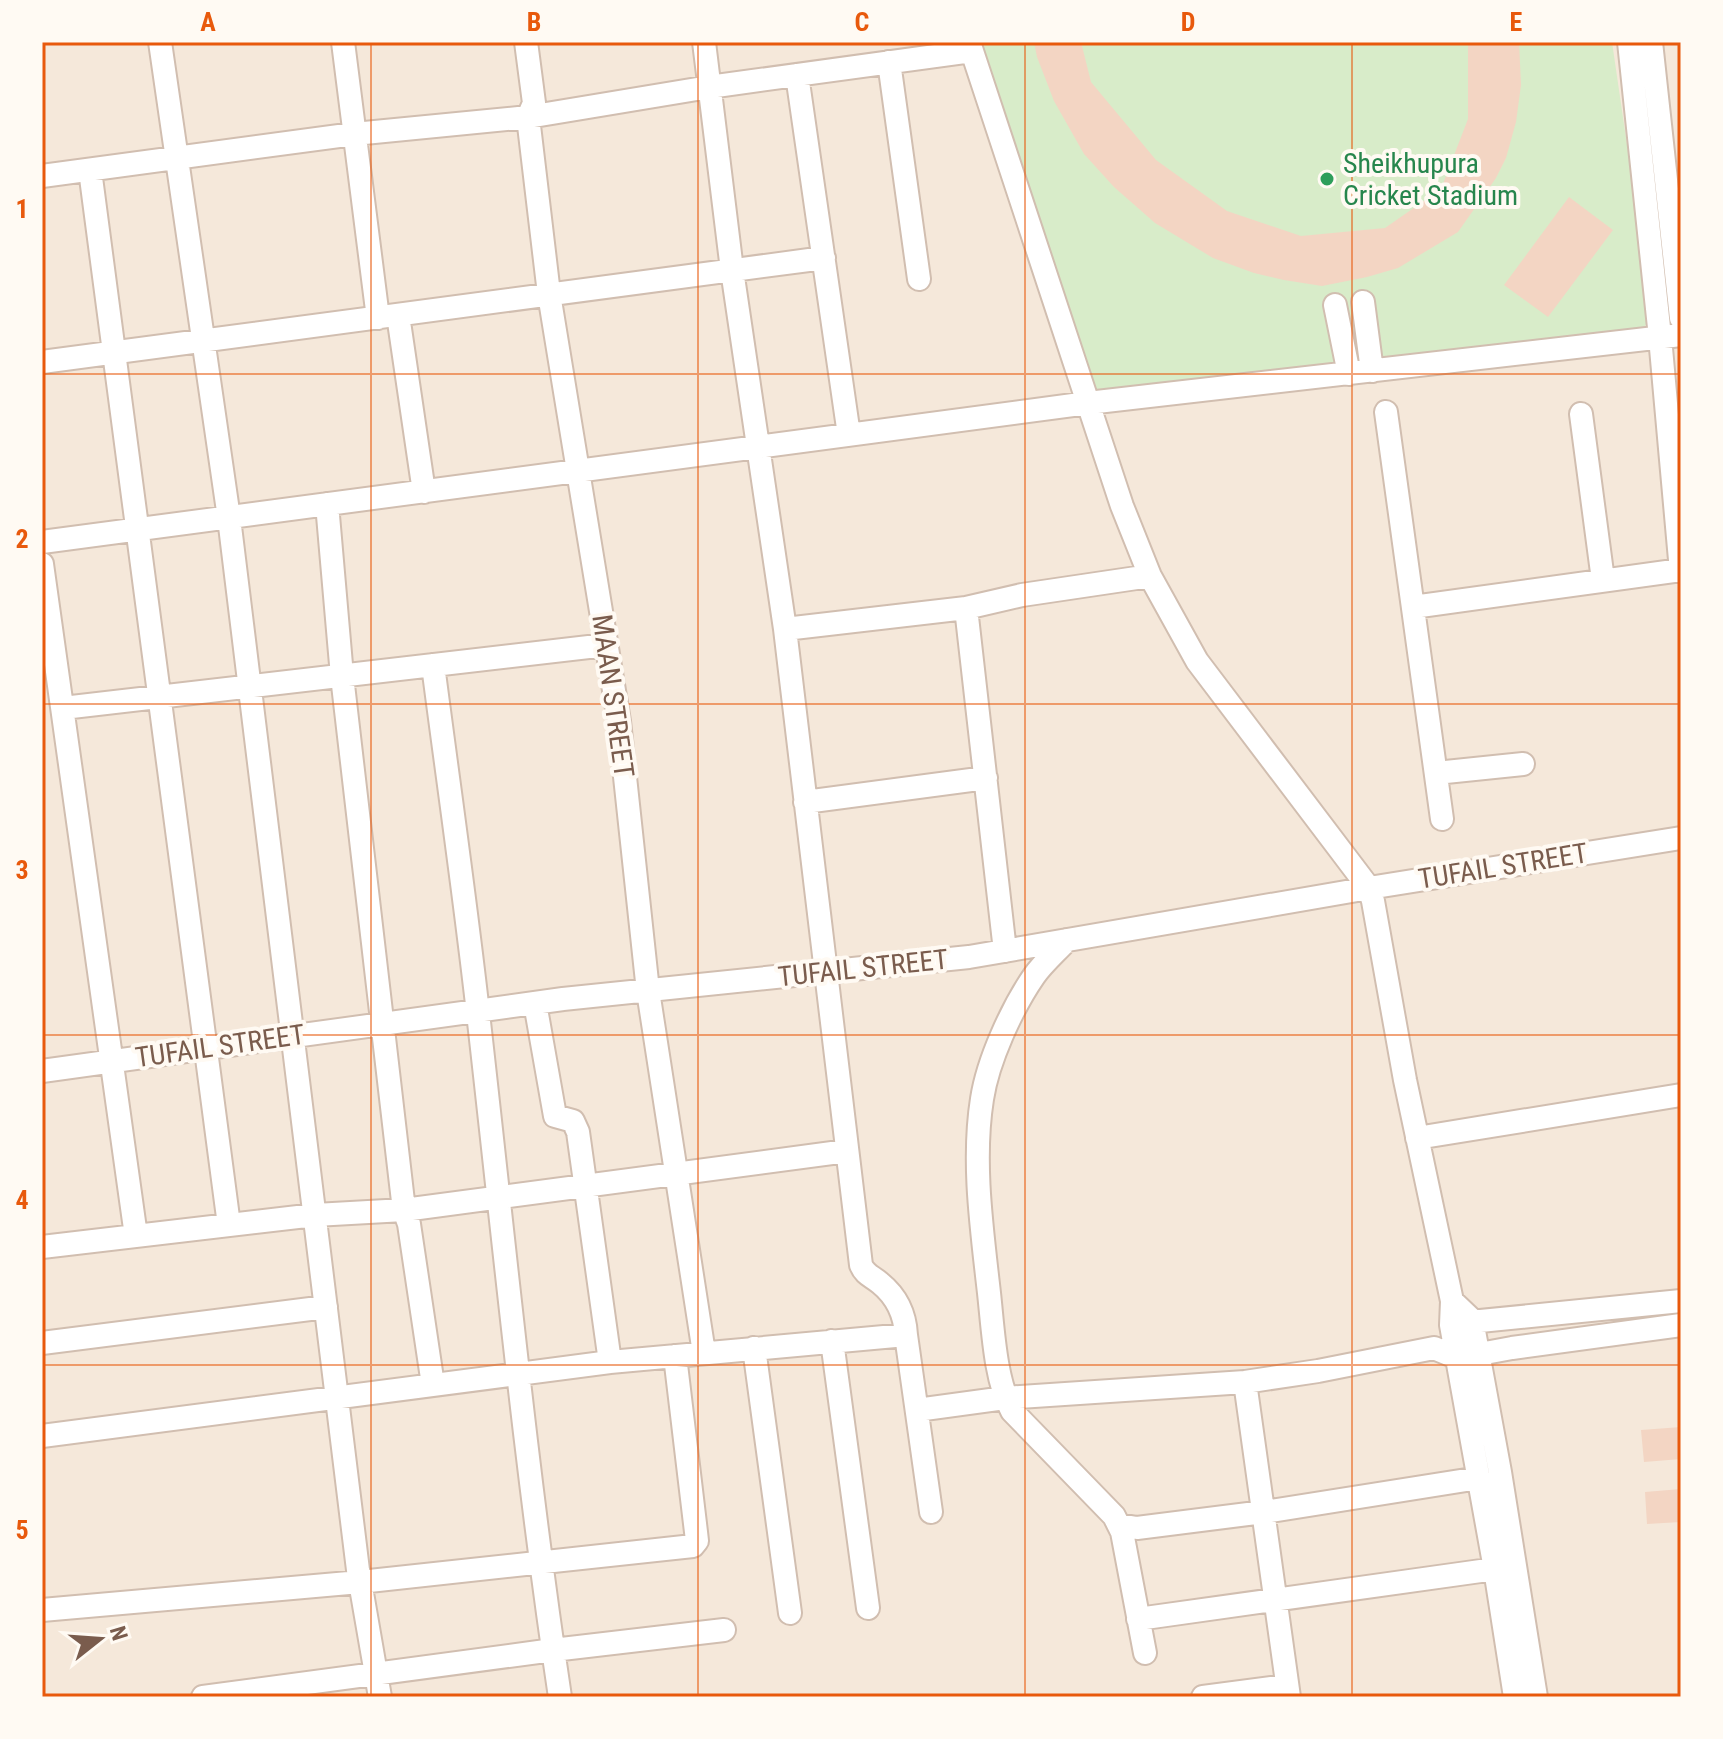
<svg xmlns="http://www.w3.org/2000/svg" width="1723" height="1739" font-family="'Roboto Condensed',sans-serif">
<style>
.residential{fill:#f5e8da}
.green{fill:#d8ecc9}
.building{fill:#f3d5c3}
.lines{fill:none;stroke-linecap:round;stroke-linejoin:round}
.minor-casing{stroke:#d1beb0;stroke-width:26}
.minor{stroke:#fff;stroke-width:22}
.grid{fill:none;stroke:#e8590c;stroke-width:2;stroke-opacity:0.55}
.leisure-dot{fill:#2e9e5b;stroke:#fffaf3;stroke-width:3}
.labels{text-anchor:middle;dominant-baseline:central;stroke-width:8;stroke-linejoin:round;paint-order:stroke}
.leisure-label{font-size:28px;fill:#27864d;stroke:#fffaf3;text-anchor:start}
.street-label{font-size:28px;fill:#7a5c4d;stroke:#fffaf3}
.neatline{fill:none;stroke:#e8590c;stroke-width:3}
.grid-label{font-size:26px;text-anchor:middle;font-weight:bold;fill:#e8590c}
</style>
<rect width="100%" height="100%" fill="#fdf6ec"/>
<!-- residential -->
<path class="residential" d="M 42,42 L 1681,42 L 1681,1697 L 42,1697 Z"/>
<!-- green -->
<path class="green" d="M 977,42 L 1612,42 L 1652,316 L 1637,337 L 1095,396 Z"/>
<!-- building -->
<path class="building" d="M 1034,42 L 1081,42 L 1091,82 L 1156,160 L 1227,211 L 1301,236 L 1385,228 L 1441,189 L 1468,119 L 1468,42 L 1519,42 L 1521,85 L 1516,122 L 1506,158 L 1496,178 L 1458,232 L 1398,268 L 1367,277 L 1322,286 L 1284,280 L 1254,273 L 1213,258 L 1155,223 L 1114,187 L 1084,154 L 1054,101 L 1037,57 Z
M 1569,197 L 1613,230 L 1548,317 L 1504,285 Z
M 1681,1427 L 1681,1459 L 1644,1462 L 1641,1430 Z
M 1681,1489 L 1681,1522 L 1647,1524 L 1645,1492 Z"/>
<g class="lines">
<defs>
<path id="minor" d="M 160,42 L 229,518 L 358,1570 L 380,1697
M 343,42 L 378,318
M 526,42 L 534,103 L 528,117 L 549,294 L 619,721 L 648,991 L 704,1353
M 704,42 L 732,270 L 785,629 L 861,1265 C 865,1275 872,1276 880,1283 C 896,1296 905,1314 906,1335
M 969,42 L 1122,506 L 1150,576 L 1197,661 L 1369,888 L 1373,901 L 1405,1080 L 1452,1301 L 1451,1325 L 1495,1569 L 1515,1697
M 1629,42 L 1660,337 L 1681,571
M 1651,42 L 1681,318
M 889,62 L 919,279
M 797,75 L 849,435
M 90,170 L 229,1225
M 42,176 L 354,134 L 528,117 L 709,87 L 972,51
M 1363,302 L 1372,371
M 1335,305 L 1349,374
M 398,315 L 424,492
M 42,362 L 824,258
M 1386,412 L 1442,819
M 1581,414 L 1603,580
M 327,504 L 342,676 L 404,1210 L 409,1224 L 433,1385
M 42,542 L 1088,403 L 1681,335
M 42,564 L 136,1236
M 1413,607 L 1681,570
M 966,608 L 1005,951
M 785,629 L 966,608 L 1022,595 L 1150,576
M 433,665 C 448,781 465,897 478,1013 C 504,1241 526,1470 560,1697
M 63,708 L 606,645
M 1436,773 L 1523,764
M 805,802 L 986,778
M 1067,940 C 1056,952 1043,963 1034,976 C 1012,1008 988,1060 982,1099 C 972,1162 982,1230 989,1293 C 993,1329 995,1380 1012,1411 L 1114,1516 L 1122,1532 L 1145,1653
M 535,1003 L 555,1116 L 573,1121 L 578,1132 L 610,1362
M 42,1071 L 563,999 L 969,957 L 1369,888 L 1681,838
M 1417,1138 L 1681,1095
M 42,1247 L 315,1215 L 404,1210 L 847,1151
M 1452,1301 L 1472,1320 L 1500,1472 L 1536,1697
M 1460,1323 L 1681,1301
M 832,1341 L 868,1608
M 42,1343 L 326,1307
M 754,1348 L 790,1613
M 1245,1382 L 1289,1697
M 917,1410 L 1005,1398 L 1245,1382 L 1318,1371 L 1434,1348 L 1458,1358 L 1512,1348 L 1681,1325
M 42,1436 L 610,1362 L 906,1335 L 931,1512
M 1119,1525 L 1137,1528 L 1264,1512 L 1479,1478
M 42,1610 L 360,1582 L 693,1546 L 697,1541 L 696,1532 L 675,1356
M 1138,1619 L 1495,1569
M 203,1697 L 553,1650 L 724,1630
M 1203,1697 L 1287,1686"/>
</defs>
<!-- minor casing -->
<use href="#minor" class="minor-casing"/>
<!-- minor -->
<use href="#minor" class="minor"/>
</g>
<!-- grid -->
<path class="grid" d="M 371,42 L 371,1697M 698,42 L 698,1697M 1025,42 L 1025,1697M 1352,42 L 1352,1697M 42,374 L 1681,374M 42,704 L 1681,704M 42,1035 L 1681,1035M 42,1365 L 1681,1365"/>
<!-- markers -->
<circle class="leisure-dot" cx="1327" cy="179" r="8"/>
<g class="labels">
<!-- leisure labels -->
<g class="leisure-label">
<text x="1343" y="163">Sheikhupura<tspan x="1343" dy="32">Cricket Stadium</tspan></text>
</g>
<!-- street labels -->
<g class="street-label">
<text transform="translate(613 696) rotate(82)">MAAN STREET</text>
<text transform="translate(1503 866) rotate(-9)">TUFAIL STREET</text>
<text transform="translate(863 968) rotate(-6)">TUFAIL STREET</text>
<text transform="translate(220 1046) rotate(-8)">TUFAIL STREET</text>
</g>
</g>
<!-- border -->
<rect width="1723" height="1739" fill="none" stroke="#fffaf3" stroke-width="88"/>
<!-- north arrow -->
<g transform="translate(100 1639) rotate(73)" stroke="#fffaf3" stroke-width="6" paint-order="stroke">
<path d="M0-6L14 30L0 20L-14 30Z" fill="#7a5c4d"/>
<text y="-12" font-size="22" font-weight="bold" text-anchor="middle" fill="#7a5c4d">N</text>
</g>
<rect x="44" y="44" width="1635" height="1651" class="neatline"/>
<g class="grid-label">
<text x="208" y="31">A</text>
<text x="534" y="31">B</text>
<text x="862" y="31">C</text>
<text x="1188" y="31">D</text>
<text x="1516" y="31">E</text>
<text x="22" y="218">1</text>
<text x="22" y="548">2</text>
<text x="22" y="879">3</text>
<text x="22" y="1209">4</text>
<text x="22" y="1539">5</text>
</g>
</svg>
